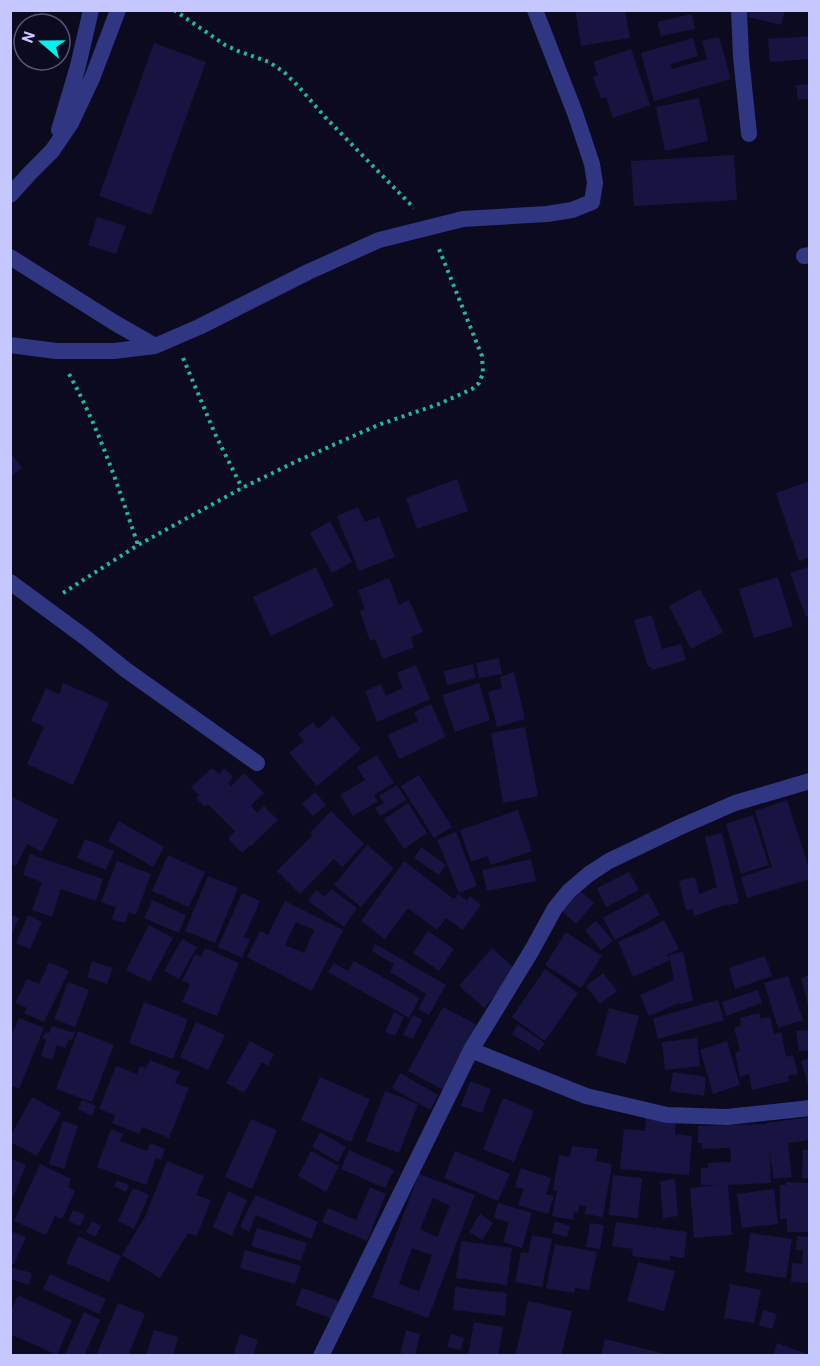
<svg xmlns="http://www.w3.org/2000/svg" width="820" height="1366" font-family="Barlow,sans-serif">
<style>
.building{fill:#181441;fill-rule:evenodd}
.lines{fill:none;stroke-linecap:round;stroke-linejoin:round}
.path{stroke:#20b99e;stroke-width:4;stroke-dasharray:3 4.5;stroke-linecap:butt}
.minor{stroke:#303682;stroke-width:16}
</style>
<rect width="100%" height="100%" fill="#0b0a1e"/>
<!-- building -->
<path class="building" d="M 575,10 L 625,10 L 630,38 L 581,46 Z
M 749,10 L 785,10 L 781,25 L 748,17 Z
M 692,14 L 695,29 L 661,36 L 657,22 Z
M 810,36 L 810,59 L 770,62 L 768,39 Z
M 719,37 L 731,79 L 654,101 L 641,53 L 693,38 L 698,56 L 671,64 L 672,69 L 707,59 L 702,41 Z
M 154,43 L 206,62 L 151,215 L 99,196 Z
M 631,49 L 650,105 L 613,118 L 606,97 L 601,99 L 593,77 L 598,75 L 593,62 Z
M 810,84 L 810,99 L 798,100 L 796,85 Z
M 699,98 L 708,141 L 665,151 L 656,107 Z
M 734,155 L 737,200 L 634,206 L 631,161 Z
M 97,217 L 126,226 L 116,254 L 88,245 Z
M 10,452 L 22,468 L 10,477 Z
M 457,479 L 468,511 L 417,529 L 406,498 Z
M 810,481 L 810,511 L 808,512 L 810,516 L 810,557 L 799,561 L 776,493 Z
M 358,507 L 365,522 L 379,517 L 395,557 L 359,571 L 337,516 Z
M 330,521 L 352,562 L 332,573 L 310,533 Z
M 810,566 L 810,615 L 806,617 L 790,573 Z
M 316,567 L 334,606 L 271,636 L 253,597 Z
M 778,577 L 793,626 L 754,638 L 739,589 Z
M 389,578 L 399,605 L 409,600 L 423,632 L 411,637 L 414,647 L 383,659 L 375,639 L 370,641 L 360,611 L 365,609 L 358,590 Z
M 700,589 L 723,632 L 691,649 L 669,606 Z
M 652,615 L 662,649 L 681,644 L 686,660 L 652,670 L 651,667 L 648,667 L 634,620 Z
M 499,658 L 502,674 L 479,678 L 476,663 Z
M 473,664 L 476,678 L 447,685 L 444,671 Z
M 416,665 L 430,699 L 377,722 L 365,691 L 381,684 L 386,696 L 403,688 L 397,673 Z
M 514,672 L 525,719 L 497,727 L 488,692 L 502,688 L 500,677 Z
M 63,683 L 109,703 L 73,785 L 27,764 L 44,727 L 31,721 L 46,688 L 59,694 Z
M 479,683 L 490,720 L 455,732 L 442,695 Z
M 431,704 L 446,737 L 399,759 L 388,735 L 418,721 L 414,712 Z
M 333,716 L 361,749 L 317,786 L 289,753 L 304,741 L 298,734 L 313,722 L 318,729 Z
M 525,727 L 538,796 L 503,803 L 491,733 Z
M 377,755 L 394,783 L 374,795 L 378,801 L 353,816 L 340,795 L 365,780 L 357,767 Z
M 212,768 L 219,774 L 224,768 L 233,777 L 228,783 L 231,786 L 244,773 L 264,793 L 251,805 L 257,813 L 264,806 L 278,820 L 251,846 L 250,845 L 242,853 L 228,838 L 235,831 L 208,804 L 205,807 L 196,798 L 199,795 L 191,787 Z
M 419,775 L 452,827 L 434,838 L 401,786 Z
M 397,785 L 406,800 L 380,816 L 375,808 L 384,803 L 379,796 Z
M 315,792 L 326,805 L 313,816 L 302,804 Z
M 10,796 L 58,820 L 42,852 L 27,844 L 16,866 L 10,863 Z
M 787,800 L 806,858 L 810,872 L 810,879 L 747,898 L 741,877 L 772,867 L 755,811 Z
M 408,803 L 427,833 L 404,849 L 384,819 Z
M 518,810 L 532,851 L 491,865 L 487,856 L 471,862 L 460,830 Z
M 331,811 L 364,844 L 342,867 L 334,859 L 300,894 L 277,871 L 313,835 L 310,833 Z
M 753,815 L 769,865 L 741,874 L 726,824 Z
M 119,821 L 164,847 L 153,867 L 108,841 Z
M 456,832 L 477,886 L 459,893 L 437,840 Z
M 722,833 L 739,903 L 722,906 L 694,916 L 692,909 L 686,910 L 679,881 L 695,877 L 699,894 L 717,887 L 705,837 Z
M 85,839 L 114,851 L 106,870 L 77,858 Z
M 367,845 L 394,868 L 361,907 L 334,885 Z
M 421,847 L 446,865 L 439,875 L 414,858 Z
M 30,854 L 103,879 L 96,901 L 61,889 L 52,917 L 32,910 L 42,882 L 23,875 Z
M 168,855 L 205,872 L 189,907 L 152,891 Z
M 531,859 L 536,881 L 487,891 L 482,870 Z
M 117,861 L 151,874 L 136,915 L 129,912 L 125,923 L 112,919 L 116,907 L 101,902 Z
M 404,861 L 454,899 L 458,894 L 467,900 L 470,896 L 481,905 L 463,930 L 446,918 L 437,930 L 408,908 L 385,939 L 361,921 Z
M 629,872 L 639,890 L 606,907 L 597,888 Z
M 208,876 L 238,888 L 215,943 L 185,931 Z
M 331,889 L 357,908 L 344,927 L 308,901 L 316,890 L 325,897 Z
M 580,891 L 594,903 L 576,924 L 562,911 Z
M 242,893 L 260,901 L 244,937 L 250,939 L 242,958 L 218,947 Z
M 648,893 L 660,915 L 615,940 L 603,918 Z
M 152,900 L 186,915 L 179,933 L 144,918 Z
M 285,901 L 343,930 L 312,991 L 247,957 L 260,931 L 268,935 ZM 296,922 L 314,930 L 304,953 L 285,945 Z
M 10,914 L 19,918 L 10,938 Z
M 28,915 L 42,922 L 30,949 L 16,943 Z
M 664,920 L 679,949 L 667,955 L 670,960 L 633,977 L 618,942 L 650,928 Z
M 596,921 L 613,941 L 601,950 L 585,930 Z
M 149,925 L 173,938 L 150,982 L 126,970 Z
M 428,931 L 454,949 L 439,971 L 413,953 Z
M 566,932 L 602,956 L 581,988 L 545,965 Z
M 182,939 L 197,947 L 179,979 L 164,971 Z
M 375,944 L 446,985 L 429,1015 L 418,1009 L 426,994 L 390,972 L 394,964 L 372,951 Z
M 205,948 L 239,963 L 217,1016 L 182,1002 L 190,984 L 182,981 L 195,954 L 201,957 Z
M 492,948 L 516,970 L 484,1008 L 459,986 Z
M 683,952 L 693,1001 L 680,1004 L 679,1003 L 649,1016 L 640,995 L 674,980 L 669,955 Z
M 765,956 L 772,976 L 735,989 L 729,968 Z
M 92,961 L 113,968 L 107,984 L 87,977 Z
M 354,961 L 420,998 L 409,1018 L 328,972 L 334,963 L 348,971 Z
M 49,962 L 69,971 L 44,1022 L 24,1013 L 27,1008 L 15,1003 L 27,979 L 39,984 Z
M 545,969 L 578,993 L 545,1041 L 512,1017 Z
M 603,973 L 617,991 L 600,1004 L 586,986 Z
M 810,975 L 810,1008 L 809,1008 L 801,978 Z
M 788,976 L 803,1020 L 778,1028 L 764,983 Z
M 68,982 L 89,990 L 75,1027 L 54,1019 Z
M 758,990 L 762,1003 L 726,1016 L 722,1002 Z
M 718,1000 L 724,1020 L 658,1039 L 653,1018 Z
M 144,1002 L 188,1019 L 173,1059 L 129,1043 Z
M 443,1007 L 477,1025 L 443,1090 L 408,1071 Z
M 609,1008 L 639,1016 L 626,1064 L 596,1055 Z
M 394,1012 L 404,1017 L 395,1036 L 385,1032 Z
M 759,1013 L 761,1019 L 770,1017 L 774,1034 L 781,1032 L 786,1057 L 793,1055 L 798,1074 L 788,1076 L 789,1081 L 752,1090 L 749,1074 L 740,1077 L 735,1052 L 740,1051 L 734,1028 L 741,1026 L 740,1018 Z
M 413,1015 L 422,1020 L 413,1039 L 403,1035 Z
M 19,1018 L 44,1028 L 19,1089 L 10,1085 L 10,1039 Z
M 196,1022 L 225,1035 L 208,1070 L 180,1057 Z
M 518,1025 L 545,1043 L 539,1051 L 512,1034 Z
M 52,1026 L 75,1033 L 72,1040 L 69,1039 L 65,1048 L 57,1045 L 52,1060 L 41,1056 L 46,1040 L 42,1038 L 45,1032 L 49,1033 Z
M 809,1030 L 810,1050 L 799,1051 L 796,1031 Z
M 78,1031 L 114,1045 L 92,1102 L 56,1089 Z
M 697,1038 L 700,1066 L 665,1070 L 662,1042 Z
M 250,1041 L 274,1054 L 268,1066 L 262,1062 L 244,1093 L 226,1083 Z
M 727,1041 L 740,1085 L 713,1094 L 700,1050 Z
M 810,1058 L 810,1088 L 809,1088 L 801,1061 Z
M 150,1060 L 180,1072 L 175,1083 L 189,1088 L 169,1138 L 142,1127 L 139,1134 L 112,1123 L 115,1115 L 99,1109 L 116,1066 L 137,1074 L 140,1066 L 146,1068 Z
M 673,1072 L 706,1077 L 704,1096 L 670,1091 Z
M 400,1073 L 438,1095 L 430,1110 L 392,1088 Z
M 320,1077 L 370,1099 L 351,1142 L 301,1120 Z
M 470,1081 L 491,1089 L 482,1113 L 461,1106 Z
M 385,1091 L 418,1104 L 399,1153 L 366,1141 Z
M 32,1097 L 61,1113 L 37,1156 L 10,1142 L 10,1137 Z
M 503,1098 L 534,1111 L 514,1162 L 483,1149 Z
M 82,1100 L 96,1106 L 92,1116 L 78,1109 Z
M 646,1116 L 676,1119 L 675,1134 L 692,1136 L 689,1175 L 620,1169 L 624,1129 L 645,1131 Z
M 810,1117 L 810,1140 L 788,1143 L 792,1177 L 774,1179 L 770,1154 L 771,1183 L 728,1185 L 732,1235 L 694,1238 L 690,1188 L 719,1185 L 701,1185 L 701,1168 L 708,1168 L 708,1163 L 731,1162 L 730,1148 L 702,1149 L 702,1143 L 698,1143 L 698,1126 L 767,1124 L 766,1123 Z
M 251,1119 L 277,1130 L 252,1189 L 225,1177 Z
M 63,1121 L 78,1126 L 64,1169 L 49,1164 Z
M 111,1129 L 123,1134 L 120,1141 L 147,1151 L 150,1143 L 165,1149 L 161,1160 L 156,1158 L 146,1185 L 97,1167 Z
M 320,1132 L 346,1147 L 338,1162 L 312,1147 Z
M 572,1146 L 598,1149 L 596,1161 L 612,1164 L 603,1217 L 585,1214 L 586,1206 L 579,1205 L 578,1213 L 574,1212 L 573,1220 L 552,1216 L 557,1191 L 553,1190 L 559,1155 L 570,1157 Z
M 349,1150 L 394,1170 L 385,1188 L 341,1169 Z
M 803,1150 L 810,1150 L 810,1178 L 802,1178 Z
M 311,1151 L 339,1166 L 326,1192 L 298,1176 Z
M 455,1151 L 510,1174 L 498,1201 L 444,1178 Z
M 10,1158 L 26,1165 L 11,1202 L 10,1202 Z
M 167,1161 L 204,1176 L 196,1195 L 211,1200 L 197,1236 L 188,1233 L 160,1278 L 122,1255 L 146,1215 Z
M 40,1164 L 71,1179 L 68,1187 L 75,1191 L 62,1219 L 55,1216 L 46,1235 L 14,1221 Z
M 521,1168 L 551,1178 L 546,1194 L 554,1196 L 548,1214 L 518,1205 L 524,1189 L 515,1187 Z
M 419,1174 L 475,1195 L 428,1318 L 372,1297 ZM 433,1198 L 450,1206 L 437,1237 L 420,1229 ZM 412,1248 L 432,1255 L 419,1291 L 399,1284 Z
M 613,1175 L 642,1178 L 638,1218 L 609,1215 Z
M 675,1179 L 678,1216 L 663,1218 L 660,1181 Z
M 117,1180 L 129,1185 L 126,1192 L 114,1186 Z
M 786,1182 L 810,1183 L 810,1232 L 787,1232 L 787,1219 L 780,1219 L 780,1185 L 786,1185 Z
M 370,1187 L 386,1194 L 367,1241 L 322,1222 L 328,1208 L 356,1220 Z
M 133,1188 L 149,1195 L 134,1229 L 118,1221 Z
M 774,1189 L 778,1224 L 742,1228 L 737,1194 Z
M 228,1191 L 247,1200 L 232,1236 L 213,1227 Z
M 256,1195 L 318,1222 L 311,1239 L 256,1215 L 249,1232 L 240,1227 L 250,1205 L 251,1205 Z
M 498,1203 L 532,1213 L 522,1248 L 503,1242 L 509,1222 L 494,1218 Z
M 73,1210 L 85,1215 L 80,1226 L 68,1221 Z
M 480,1214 L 493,1223 L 482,1240 L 469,1232 Z
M 92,1221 L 101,1226 L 95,1237 L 86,1232 Z
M 555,1221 L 570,1226 L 567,1237 L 552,1233 Z
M 616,1222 L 687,1232 L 684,1258 L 670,1256 L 670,1261 L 632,1256 L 633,1249 L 612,1246 Z
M 590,1223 L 604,1225 L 600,1249 L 586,1247 Z
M 257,1228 L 307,1243 L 301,1261 L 251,1246 Z
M 10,1231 L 26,1237 L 14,1264 L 10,1263 Z
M 750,1233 L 792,1239 L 786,1278 L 745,1272 Z
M 532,1235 L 552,1239 L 542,1287 L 515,1282 L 521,1252 L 528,1253 Z
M 78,1236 L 121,1256 L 109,1282 L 66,1263 Z
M 797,1236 L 810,1237 L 810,1283 L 791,1282 L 792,1263 L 802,1264 L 803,1250 L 796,1250 Z
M 461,1241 L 512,1248 L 507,1285 L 456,1278 Z
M 555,1244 L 597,1252 L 589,1290 L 575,1288 L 574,1293 L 546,1288 Z
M 245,1250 L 301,1266 L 295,1284 L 240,1268 Z
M 638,1262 L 675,1271 L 664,1311 L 627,1301 Z
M 10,1267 L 32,1273 L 29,1285 L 10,1279 Z
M 50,1274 L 106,1299 L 99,1314 L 43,1289 Z
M 730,1284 L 761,1290 L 754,1323 L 724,1318 Z
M 455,1287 L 507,1293 L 505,1316 L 453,1310 Z
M 302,1288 L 339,1301 L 333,1319 L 295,1305 Z
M 18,1295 L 72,1320 L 57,1355 L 10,1334 L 10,1312 Z
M 528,1301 L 572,1311 L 561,1356 L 515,1356 Z
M 118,1303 L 145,1314 L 128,1356 L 96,1356 Z
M 763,1310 L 777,1314 L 772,1329 L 759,1325 Z
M 84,1312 L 100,1320 L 84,1356 L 66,1356 L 65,1355 Z
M 474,1322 L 503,1327 L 498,1356 L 468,1356 Z
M 154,1330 L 178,1337 L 173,1356 L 146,1356 Z
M 406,1330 L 420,1334 L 415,1356 L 400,1356 Z
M 240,1334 L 258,1340 L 253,1356 L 242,1356 L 234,1353 Z
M 451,1334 L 464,1338 L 461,1350 L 447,1347 Z
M 605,1339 L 669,1355 L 668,1356 L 601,1356 Z
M 777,1343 L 810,1355 L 810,1356 L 773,1356 Z"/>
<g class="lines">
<!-- path -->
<path class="path" d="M 174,10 L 225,45 L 238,51 L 269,62 L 284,72 L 298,86 L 325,117 L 414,208
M 183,358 L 216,436 L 242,488
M 69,374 C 99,428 118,486 138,545
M 63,593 L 138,545 L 242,488 L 295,462 L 378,425 L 439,404 L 472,389 L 479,383 L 483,373 L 482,356 L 439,249"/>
<!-- minor -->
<path class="minor" d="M 739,10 L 741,57 L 749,134
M 59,130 L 78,66 L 91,10
M 10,195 L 31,172 L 52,151 L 71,123 L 93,76 L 118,10
M 804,256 L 810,255
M 10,257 L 115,323 L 155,346
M 10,345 L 56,351 L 114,351 L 155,346 L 199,327 L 308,272 L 379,240 L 463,219 L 547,214 L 572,210 L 592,202 L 595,183 L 592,164 L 575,113 L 535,10
M 10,582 L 86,638 L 126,670 L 257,763
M 471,1050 L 586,1096 L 667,1115 L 727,1117 L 810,1108
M 321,1356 L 471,1050 L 532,950 L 555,908 L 569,891 L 589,874 L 609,861 L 680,827 L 735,803 L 810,781"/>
</g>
<!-- border -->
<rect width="820" height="1366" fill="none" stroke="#c7c7ff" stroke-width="24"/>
<!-- north arrow -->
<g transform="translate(42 42) rotate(290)"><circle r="28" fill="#0b0a1e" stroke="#565678" stroke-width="1.5"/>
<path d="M0-4.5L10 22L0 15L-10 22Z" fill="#00f2ee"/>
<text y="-9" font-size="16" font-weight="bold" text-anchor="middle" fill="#c7c7ff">N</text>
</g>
</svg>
